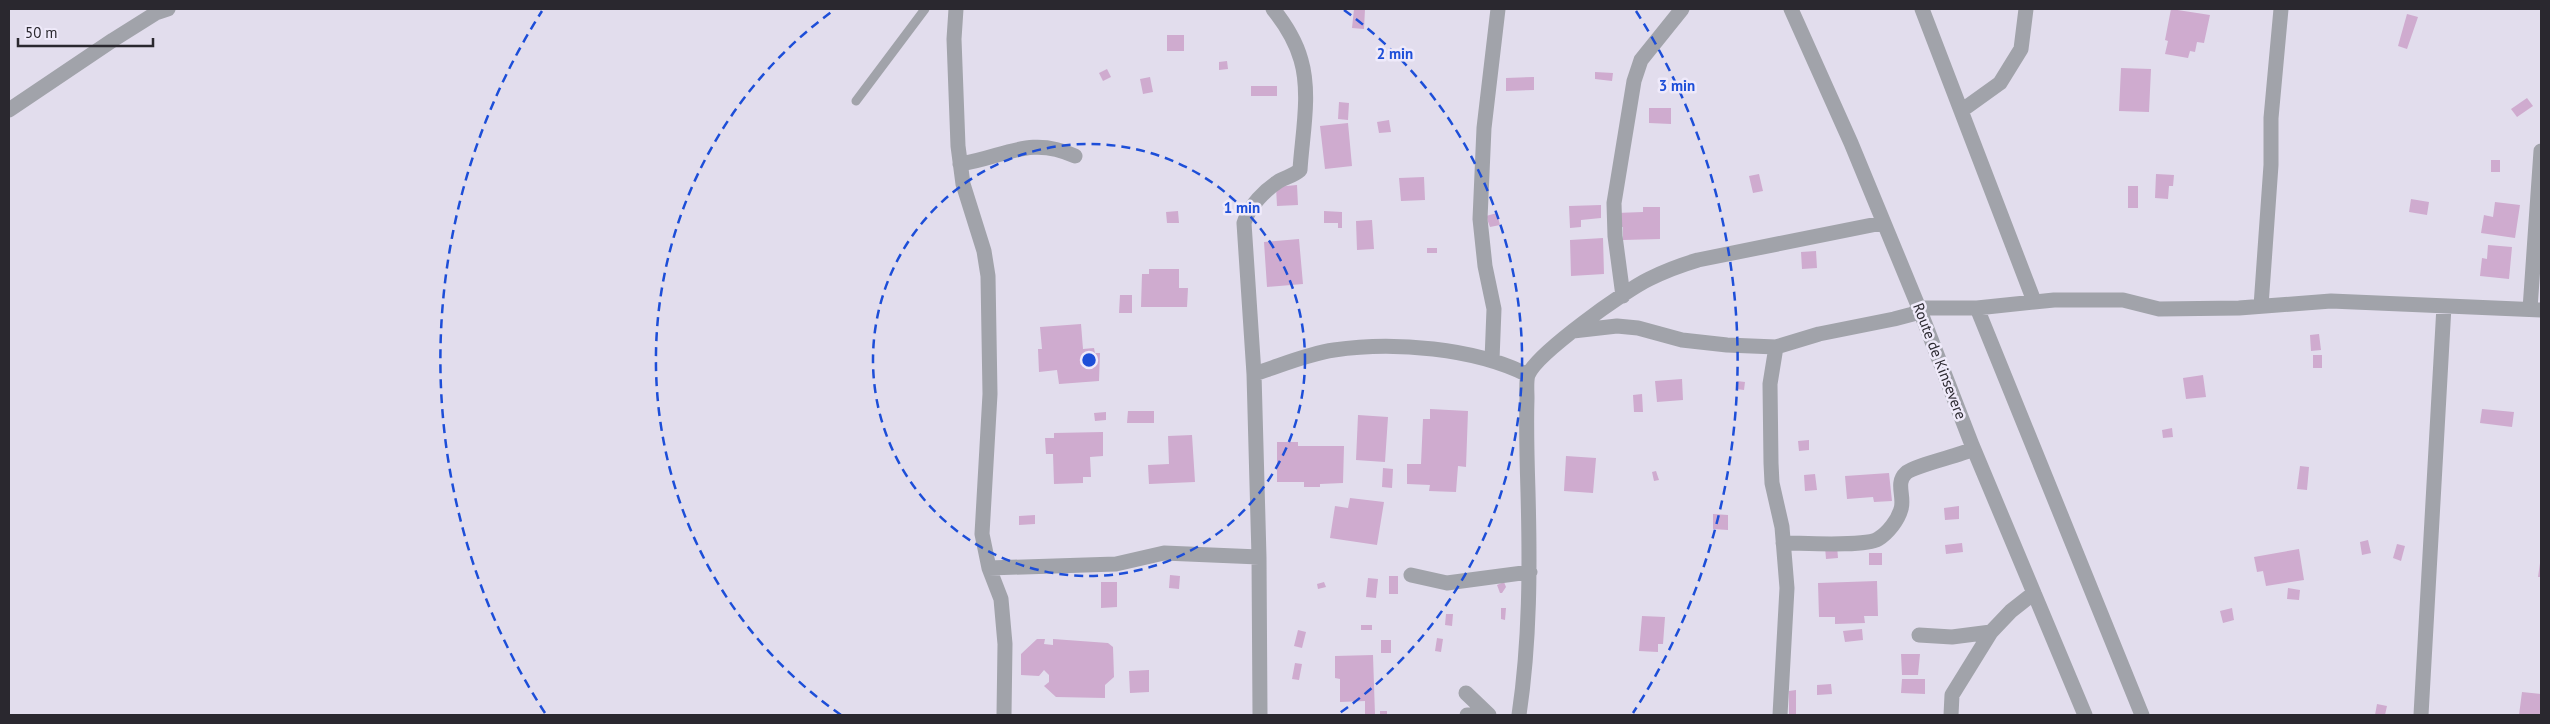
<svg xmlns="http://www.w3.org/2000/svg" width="2550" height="724" font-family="'PT Sans',sans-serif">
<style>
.building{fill:#cfabcf}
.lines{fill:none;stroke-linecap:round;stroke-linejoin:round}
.service{stroke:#a1a3aa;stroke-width:9}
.minor{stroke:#a1a3aa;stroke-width:15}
.ring{fill:none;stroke:#1d4ed8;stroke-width:2.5;stroke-dasharray:9 6}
.labels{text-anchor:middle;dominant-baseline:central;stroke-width:5;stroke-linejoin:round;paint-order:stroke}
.street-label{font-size:15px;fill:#2a282f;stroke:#efeafa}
.centre{fill:#1d4ed8;stroke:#efeafa;stroke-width:2.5}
.ring-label{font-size:15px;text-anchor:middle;font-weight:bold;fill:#1d4ed8;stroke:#efeafa;stroke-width:5;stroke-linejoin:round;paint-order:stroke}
</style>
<rect width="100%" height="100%" fill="#e2dded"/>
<!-- building -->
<path class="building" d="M 1354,9 L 1365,9 L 1364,29 L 1352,28 Z
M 2171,9 L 2210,15 L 2204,43 L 2197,42 L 2195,52 L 2190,51 L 2188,58 L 2165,54 L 2168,41 L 2165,40 Z
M 2407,14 L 2418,17 L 2407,49 L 2398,46 Z
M 1167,35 L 1184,35 L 1184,51 L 1167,51 Z
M 1227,61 L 1228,69 L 1219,70 L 1219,62 Z
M 2121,68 L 2151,69 L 2149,112 L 2119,111 Z
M 1107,69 L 1111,77 L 1103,81 L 1099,73 Z
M 1595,72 L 1613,73 L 1612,81 L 1595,79 Z
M 1150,77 L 1153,92 L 1143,94 L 1140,79 Z
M 1534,77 L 1534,90 L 1506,91 L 1506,78 Z
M 1251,86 L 1277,86 L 1277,96 L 1251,96 Z
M 2527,98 L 2533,106 L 2517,117 L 2511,109 Z
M 1339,102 L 1349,103 L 1348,120 L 1338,119 Z
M 1649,108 L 1671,108 L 1671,124 L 1649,123 Z
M 1389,120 L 1391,132 L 1379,133 L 1377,122 Z
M 1348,123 L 1352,166 L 1325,169 L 1320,126 Z
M 2491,160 L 2500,160 L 2500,172 L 2491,172 Z
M 1759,174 L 1763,191 L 1753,193 L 1749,176 Z
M 2156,174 L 2174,175 L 2173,186 L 2169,186 L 2168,199 L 2155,198 Z
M 1424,177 L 1425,200 L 1401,201 L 1399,178 Z
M 1297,185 L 1298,205 L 1277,206 L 1276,187 Z
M 2128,186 L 2138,186 L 2138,208 L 2128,208 Z
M 2411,199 L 2429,202 L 2427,215 L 2409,212 Z
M 2495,202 L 2520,205 L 2515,238 L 2481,233 L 2484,215 L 2493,217 Z
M 1601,205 L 1601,218 L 1581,220 L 1581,227 L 1570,228 L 1569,206 Z
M 1643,207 L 1660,207 L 1660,239 L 1623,240 L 1623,227 L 1616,228 L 1616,213 L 1643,212 Z
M 1178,211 L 1179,223 L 1167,223 L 1166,212 Z
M 1324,211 L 1342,212 L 1342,228 L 1338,228 L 1338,223 L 1324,223 Z
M 1497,213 L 1500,225 L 1490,227 L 1486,216 Z
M 1372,220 L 1374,249 L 1357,250 L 1356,221 Z
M 1603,238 L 1604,274 L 1571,276 L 1570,240 Z
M 1299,239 L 1303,284 L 1267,287 L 1264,242 Z
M 2488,245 L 2512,247 L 2509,279 L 2480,276 L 2482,258 L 2487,259 Z
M 1427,248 L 1437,248 L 1437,253 L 1427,253 Z
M 1816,251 L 1817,268 L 1802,269 L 1801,252 Z
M 1149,269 L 1179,269 L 1179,288 L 1188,288 L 1187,307 L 1141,307 L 1142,274 L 1149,274 Z
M 1120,295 L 1132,295 L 1132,313 L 1119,313 Z
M 1081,324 L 1083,349 L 1094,348 L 1095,353 L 1100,353 L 1099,381 L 1059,384 L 1057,370 L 1039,372 L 1038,349 L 1042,349 L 1040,327 Z
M 2319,334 L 2321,350 L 2311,351 L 2310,335 Z
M 2313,355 L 2322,355 L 2322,368 L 2313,368 Z
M 2203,375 L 2206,397 L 2186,399 L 2183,378 Z
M 1682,379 L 1683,400 L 1657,402 L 1655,381 Z
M 1737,381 L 1745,382 L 1744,390 L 1736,389 Z
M 1642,394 L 1643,412 L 1634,412 L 1633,395 Z
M 1430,409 L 1468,411 L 1466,467 L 1458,466 L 1456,492 L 1429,491 L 1430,485 L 1407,484 L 1407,464 L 1421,464 L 1423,419 L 1430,419 Z
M 2482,409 L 2514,412 L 2512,427 L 2480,423 Z
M 1128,411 L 1154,411 L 1154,423 L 1127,423 Z
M 1106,412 L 1106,420 L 1095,421 L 1094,413 Z
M 1358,415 L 1388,417 L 1385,462 L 1356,460 Z
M 2172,428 L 2173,437 L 2163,438 L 2162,430 Z
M 1103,432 L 1103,456 L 1090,457 L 1091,477 L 1083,477 L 1083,483 L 1054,484 L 1053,454 L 1046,454 L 1045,438 L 1054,438 L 1054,433 Z
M 1192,435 L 1195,482 L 1149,484 L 1148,465 L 1169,464 L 1168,436 Z
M 1809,440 L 1809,450 L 1799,451 L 1798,441 Z
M 1277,442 L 1298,442 L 1298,446 L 1344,446 L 1343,483 L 1320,484 L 1320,487 L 1304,487 L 1304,482 L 1277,482 Z
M 1566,456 L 1596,458 L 1593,493 L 1564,491 Z
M 2300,466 L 2309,467 L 2307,490 L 2297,489 Z
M 1383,468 L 1393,469 L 1392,488 L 1382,487 Z
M 1656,471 L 1659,480 L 1654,481 L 1652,472 Z
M 1889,473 L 1892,501 L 1874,502 L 1873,497 L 1847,499 L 1845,476 Z
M 1815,474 L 1817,490 L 1805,491 L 1804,475 Z
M 1350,498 L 1384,502 L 1377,545 L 1330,538 L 1335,506 L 1348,508 Z
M 1959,506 L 1959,519 L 1945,520 L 1944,508 Z
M 1713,514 L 1728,515 L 1728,530 L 1713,529 Z
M 1035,515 L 1035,524 L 1019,525 L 1019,516 Z
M 2368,540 L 2371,553 L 2362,555 L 2360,542 Z
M 1962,543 L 1963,552 L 1946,554 L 1945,545 Z
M 2397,544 L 2405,546 L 2401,561 L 2393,558 Z
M 1837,546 L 1838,558 L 1826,559 L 1825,547 Z
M 2299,549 L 2304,580 L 2266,586 L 2263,571 L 2257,572 L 2254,557 Z
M 1869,553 L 1882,553 L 1882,565 L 1869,565 Z
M 2540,563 L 2541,563 L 2541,577 L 2538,577 Z
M 1170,575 L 1180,576 L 1179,589 L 1169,588 Z
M 1389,576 L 1398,576 L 1398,594 L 1389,594 Z
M 1368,578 L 1378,579 L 1376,598 L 1366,597 Z
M 1877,581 L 1878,616 L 1864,616 L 1865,623 L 1835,624 L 1835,617 L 1819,617 L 1818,583 Z
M 1101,582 L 1117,582 L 1117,607 L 1101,608 Z
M 1324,582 L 1326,587 L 1318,589 L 1317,584 Z
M 1504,582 L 1506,587 L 1502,593 L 1500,593 L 1497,585 Z
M 2288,588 L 2300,590 L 2299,600 L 2287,599 Z
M 1501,608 L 1506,608 L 1505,620 L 1501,619 Z
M 2232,608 L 2234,620 L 2223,623 L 2220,611 Z
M 1446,614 L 1453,614 L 1452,626 L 1445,625 Z
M 1642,616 L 1665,617 L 1663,644 L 1658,644 L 1658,652 L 1639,651 Z
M 1361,625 L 1372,625 L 1372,630 L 1361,630 Z
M 1862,629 L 1863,640 L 1845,642 L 1843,631 Z
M 1298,630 L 1306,632 L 1302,648 L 1294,646 Z
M 1437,638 L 1443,639 L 1441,652 L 1435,651 Z
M 1037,639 L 1045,639 L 1044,644 L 1053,645 L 1053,639 L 1108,643 L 1113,647 L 1114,677 L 1105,685 L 1105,698 L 1056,697 L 1044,686 L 1049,682 L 1049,675 L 1044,670 L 1039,676 L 1021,675 L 1021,654 Z
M 1381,640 L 1391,640 L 1391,653 L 1381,653 Z
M 1901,654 L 1920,654 L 1918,675 L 1902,675 Z
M 1373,655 L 1375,715 L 1365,715 L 1365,701 L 1340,702 L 1340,679 L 1335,678 L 1335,656 Z
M 1295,663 L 1302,664 L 1299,680 L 1292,679 Z
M 1149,670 L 1149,692 L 1130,693 L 1129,671 Z
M 1902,679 L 1925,679 L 1925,694 L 1901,693 Z
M 1831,684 L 1832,694 L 1817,695 L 1817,685 Z
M 1796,690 L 1796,715 L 1789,715 L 1789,691 Z
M 2522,692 L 2541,694 L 2541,715 L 2519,715 Z
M 2377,704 L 2387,706 L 2385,715 L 2375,715 Z
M 1380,711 L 1387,711 L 1387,715 L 1380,715 Z"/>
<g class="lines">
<!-- service -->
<path class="service" d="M 856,101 L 925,9"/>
<!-- minor -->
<path class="minor" d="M 956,9 L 954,39 L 958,146 L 963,184 L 984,251 L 988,276 L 990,394 L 982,534 L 989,568 L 1001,599 L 1005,644 L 1004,715
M 1791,9 L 1851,143 L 1919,308 L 1972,445 L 2085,715
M 1922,9 L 2034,301
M 9,110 L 113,40 L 156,13 L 168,9
M 1961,111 L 2000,83 L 2021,49 L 2026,9
M 960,164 C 1005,157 1030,135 1075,156
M 1623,296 L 1615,236 L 1614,203 L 1634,81 L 1641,60 L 1682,9
M 2261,306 L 2271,165 L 2271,118 L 2281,9
M 1977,308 L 2142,715
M 2530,309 L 2541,151
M 1573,331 L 1617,326 L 1638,328 L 1682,340 L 1727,345 L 1776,347 L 1819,334 L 1894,319 L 1913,314 L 1919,308 L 1977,308 L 2054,300 L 2123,300 L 2159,309 L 2239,308 L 2331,301 L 2541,310
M 1776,347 L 1770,384 L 1771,463 L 1772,483 L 1782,527 L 1787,588 L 1780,715
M 1492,360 L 1494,309 L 1485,266 L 1480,219 L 1484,128 L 1498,9
M 1254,374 C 1280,366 1306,354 1334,350 C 1393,341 1475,348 1528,375
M 1783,543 C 1802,543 1865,547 1878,539 C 1888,533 1898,520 1901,509 C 1905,497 1895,483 1906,473 C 1913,466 1957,456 1971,450 L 1972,445
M 989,568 L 1116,564 L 1164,553 L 1259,557
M 1411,575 L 1447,583 L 1530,572
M 1919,635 L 1952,637 L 1991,632
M 1466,693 L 1489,715
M 1260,715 L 1259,557 L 1254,374 L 1244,223 C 1249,206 1265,190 1279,181 C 1286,177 1293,176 1300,170 C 1302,136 1311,94 1301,60 C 1296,42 1285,24 1273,9
M 1467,715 L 1476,715
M 1519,715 C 1530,641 1530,567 1528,492 C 1527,461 1526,429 1527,398 C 1527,391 1526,381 1528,375 C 1537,353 1626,290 1649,279 C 1665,271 1681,265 1698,260 L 1882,223
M 1951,715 L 1952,695 L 1991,632 L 2011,611 L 2034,593
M 2421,715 L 2444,306"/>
</g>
<!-- distance rings -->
<g class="ring">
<circle cx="1089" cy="360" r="216"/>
<path d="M841 715A433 433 0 0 1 834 10M1344 10A433 433 0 0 1 1337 715"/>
<path d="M545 713A649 649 0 0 1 542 11M1636 11A649 649 0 0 1 1633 713"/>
</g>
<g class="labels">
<!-- street labels -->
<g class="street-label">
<text transform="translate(1940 361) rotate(69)">Route de Kinsevere</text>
</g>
</g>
<circle cx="1089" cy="360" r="8" class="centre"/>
<g class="ring-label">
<text x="1395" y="59">2 min</text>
<text x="1677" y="91">3 min</text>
<text x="1242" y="213">1 min</text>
</g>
<!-- border -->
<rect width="2550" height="724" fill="none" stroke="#2a282f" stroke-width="20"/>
<!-- scale -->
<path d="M18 38v8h135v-8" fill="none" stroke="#2a282f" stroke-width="2.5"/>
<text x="25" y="38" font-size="15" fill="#2a282f" stroke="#efeafa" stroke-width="4" paint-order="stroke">50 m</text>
</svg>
